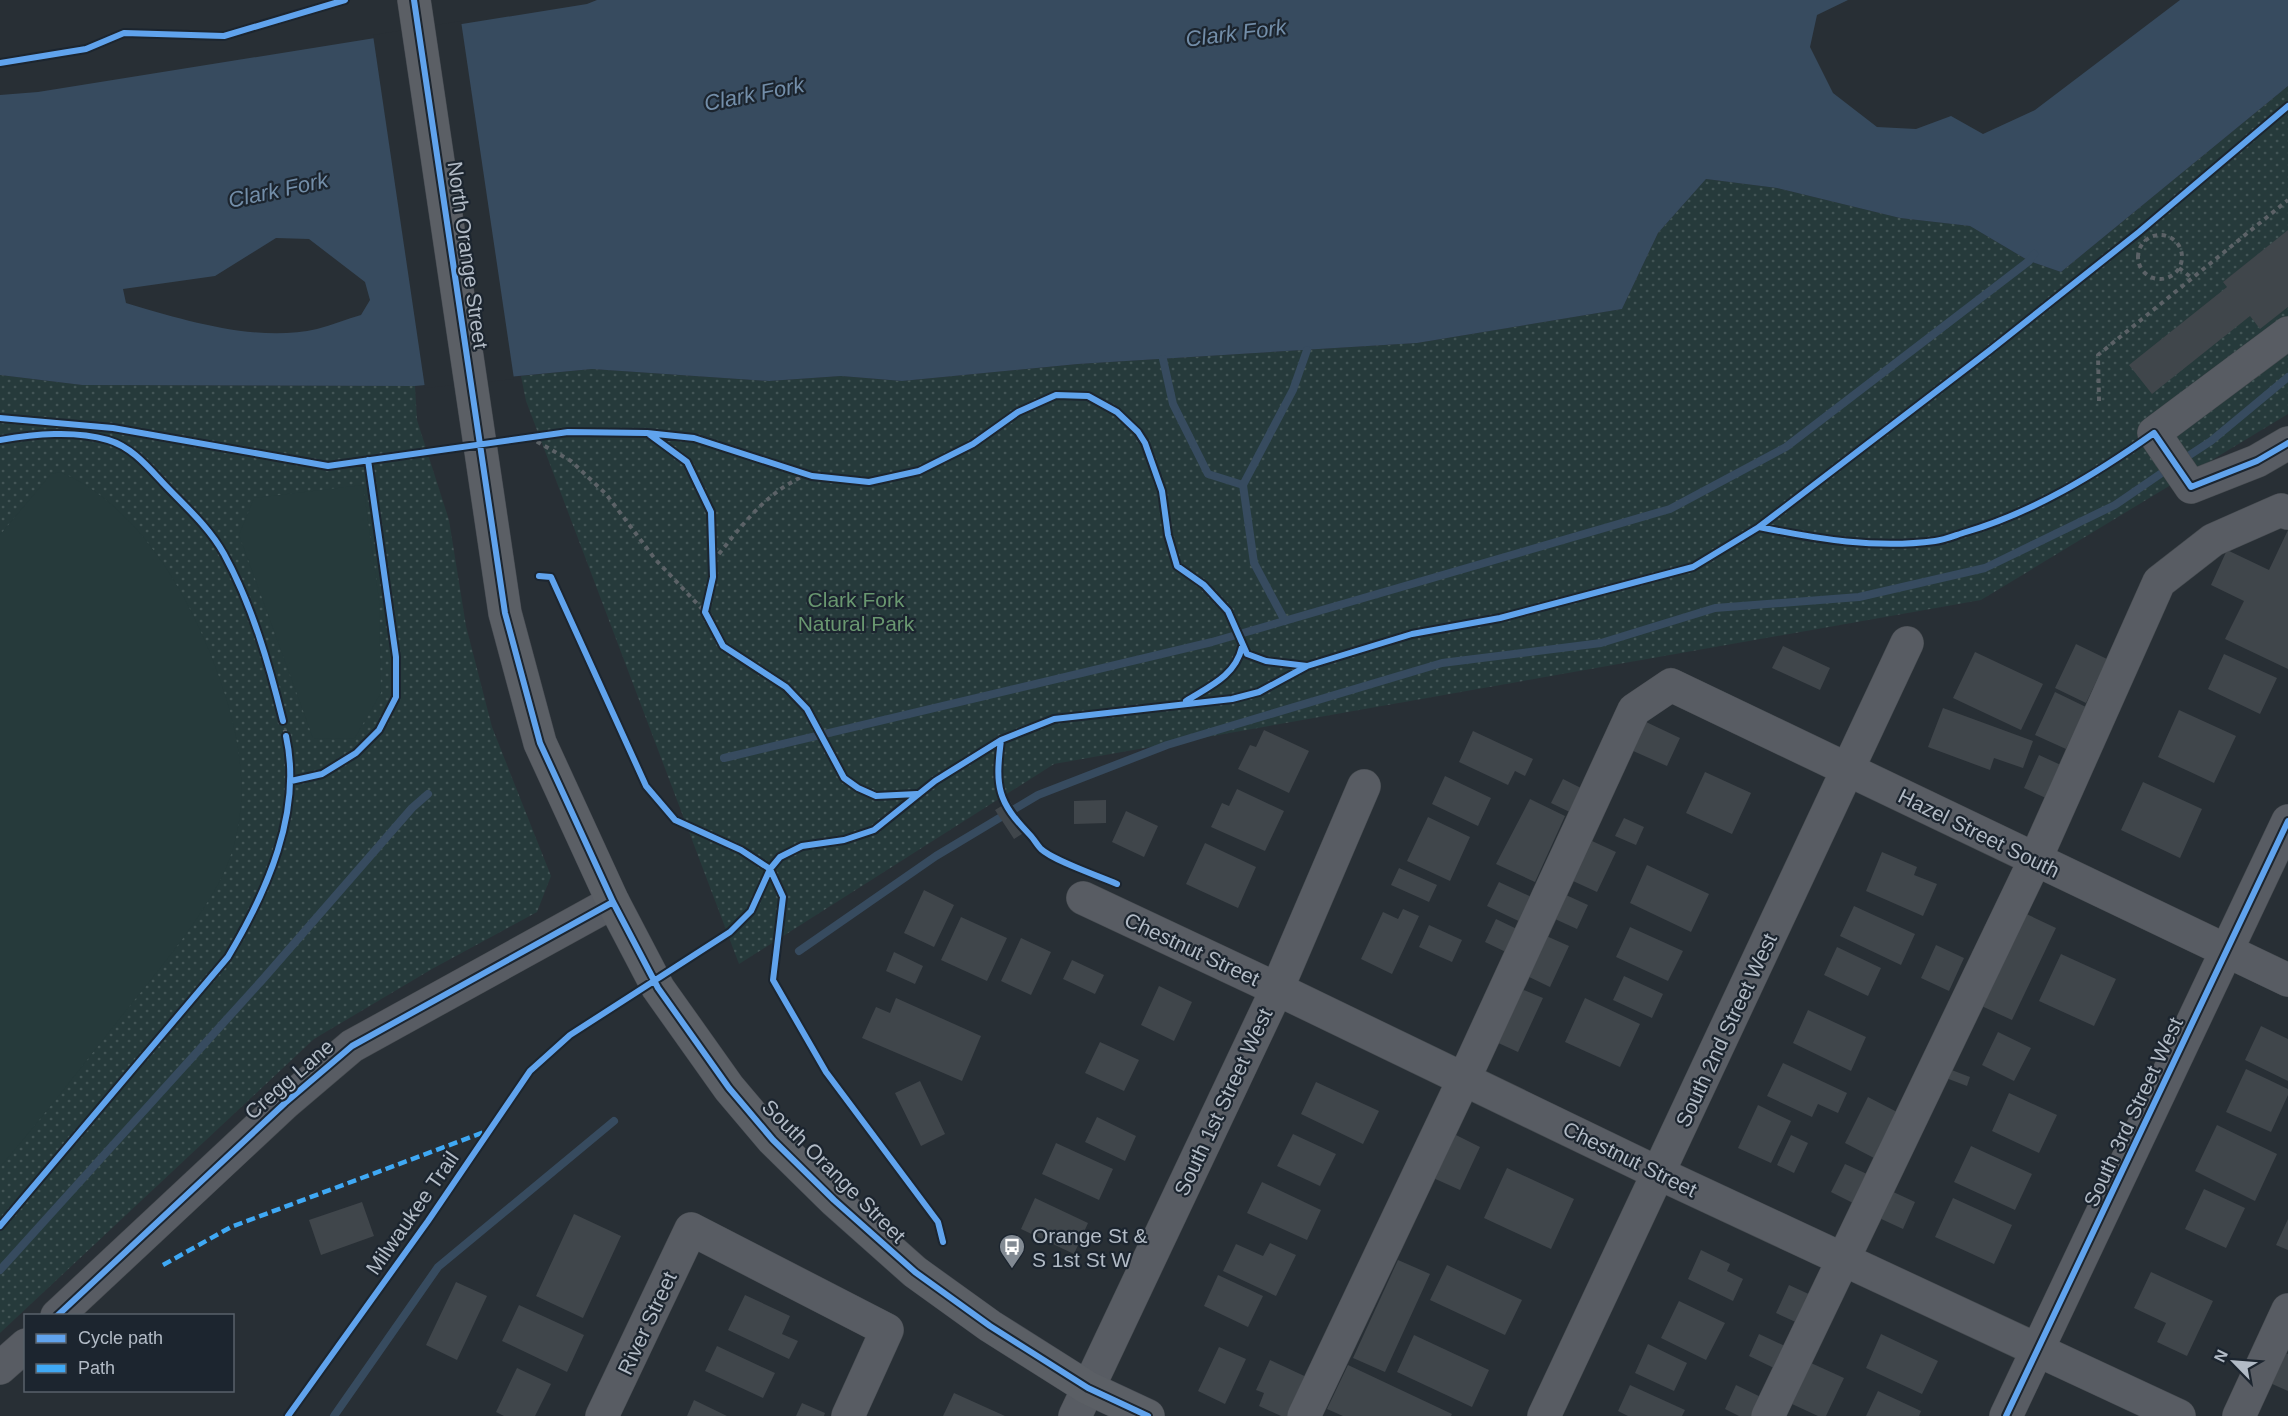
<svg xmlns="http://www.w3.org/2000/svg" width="2288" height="1416" font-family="Arial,sans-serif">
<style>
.grass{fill:url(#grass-dots)}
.pitch{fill:#263a3b}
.water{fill:#374b5f;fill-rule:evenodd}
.pier{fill:#282f35}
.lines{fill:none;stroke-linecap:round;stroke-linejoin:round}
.stream{stroke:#374b5f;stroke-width:8}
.building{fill:#40464b}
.minor-casing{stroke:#464b50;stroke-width:34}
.major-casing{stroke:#464b52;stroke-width:34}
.path{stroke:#5c6267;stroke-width:4;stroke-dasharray:4.5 4.5;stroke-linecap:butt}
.minor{stroke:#585c63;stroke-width:33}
.major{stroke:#5b5f65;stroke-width:33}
.quiet{stroke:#3fa9f5;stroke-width:4.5;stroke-dasharray:9 4.5;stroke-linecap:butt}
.cycleway-casing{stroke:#1c252f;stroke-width:10}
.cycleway{stroke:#60a3ed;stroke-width:6}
.labels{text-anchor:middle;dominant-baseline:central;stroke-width:4.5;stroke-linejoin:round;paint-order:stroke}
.street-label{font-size:21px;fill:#b2bbc6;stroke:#1c252f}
.park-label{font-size:21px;fill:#699770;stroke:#1c252f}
.poi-label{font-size:21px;fill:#b2bbc6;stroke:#1c252f;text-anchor:start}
.water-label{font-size:22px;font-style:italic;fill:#738ea9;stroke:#1c252f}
</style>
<defs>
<pattern id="grass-dots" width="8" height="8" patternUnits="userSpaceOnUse" patternTransform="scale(1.5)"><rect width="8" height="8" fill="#263a3b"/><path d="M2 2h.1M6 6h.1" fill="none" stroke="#435556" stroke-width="1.8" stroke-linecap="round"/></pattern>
</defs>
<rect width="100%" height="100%" fill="#282f35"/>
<!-- grass -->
<path class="grass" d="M 2288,86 L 2288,414 L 1981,600 L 1054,764 L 739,964 L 526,401 L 521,376 L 592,369 L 769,381 L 841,376 L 902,381 L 1078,364 L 1417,343 L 1622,309 L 1658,233 L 1706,179 L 1777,188 L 1900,218 L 1970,226 L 2029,261 L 2061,272 Z
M 0,375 L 82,385 L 415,386 L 417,420 L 449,520 L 466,626 L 492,727 L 551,876 L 537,912 L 432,969 L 314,1039 L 0,1333 Z"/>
<!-- pitch -->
<path class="pitch" d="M 60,472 C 121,497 167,561 195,619 C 230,694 261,786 226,868 C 207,912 159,970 128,1008 C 86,1061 44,1116 0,1167 L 0,535 L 51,474 Z
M 363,485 L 379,600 L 381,693 L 354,739 L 313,738 L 239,535 L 254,498 Z"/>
<!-- water -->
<path class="water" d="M 597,0 L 1848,0 L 1817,15 L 1810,47 L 1833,93 L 1877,127 L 1916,129 L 1951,116 L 1983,134 L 2035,110 L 2180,0 L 2288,0 L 2288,86 L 2061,272 L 2029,261 L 1970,226 L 1900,218 L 1777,188 L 1706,179 L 1658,233 L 1622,309 L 1417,343 L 1078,364 L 902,381 L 841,376 L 769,381 L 592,369 L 415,386 L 82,385 L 0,375 L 0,95 L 38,92 L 587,4 ZM 276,238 L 309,239 L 365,282 L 370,300 L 361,315 C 347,319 332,325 317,329 C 257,343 183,320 126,303 L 123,289 L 215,276 Z"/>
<!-- pier -->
<path class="pier" d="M 461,21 L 514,379 L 425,388 L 373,35 Z"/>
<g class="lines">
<!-- stream -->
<path class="stream" d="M 1163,359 L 1173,404 L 1208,474 L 1243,485
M 2182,460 L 2211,441 L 2288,377
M 1285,621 L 1254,563 L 1243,485 L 1293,390 L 1307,350
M 724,758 L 1212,642 L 1670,509 L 1786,447 L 2029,261 L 2034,254
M 799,951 L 936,856 L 1038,795 L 1167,745 L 1442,663 L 1601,643 L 1715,608 L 1859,597 L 1985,568 L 2115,505 L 2169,468
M 0,1270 L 264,978 L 412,808 L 428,794
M 334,1416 L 438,1267 L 614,1121"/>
</g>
<!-- building -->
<path class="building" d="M 2288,230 L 2288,307 L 2260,329 L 2250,316 L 2152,394 L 2129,365 L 2227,287 L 2223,282 Z
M 2288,530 L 2288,669 L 2225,639 L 2244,601 L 2211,585 L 2227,550 L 2269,570 Z
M 2076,644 L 2107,659 L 2086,703 L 2055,688 Z
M 1783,646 L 1830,668 L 1820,690 L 1772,668 Z
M 1975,652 L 2043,684 L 2021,730 L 1953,698 Z
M 2224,654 L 2277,678 L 2260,714 L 2208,689 Z
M 2055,692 L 2086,707 L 2066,749 L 2035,735 Z
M 1943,708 L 2033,741 L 2023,768 L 1994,758 L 1990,770 L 1928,747 Z
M 2179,710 L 2236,736 L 2214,783 L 2158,757 Z
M 1644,721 L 1680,738 L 1667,766 L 1631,750 Z
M 1264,730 L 1309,751 L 1289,793 L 1238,769 L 1250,745 L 1256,747 Z
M 1473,731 L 1533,759 L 1525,776 L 1515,771 L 1508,785 L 1459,762 Z
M 2039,755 L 2063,766 L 2048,799 L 2024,788 Z
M 1705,772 L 1751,793 L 1732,834 L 1686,813 Z
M 1445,776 L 1491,798 L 1478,826 L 1432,804 Z
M 1563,779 L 1589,792 L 1578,816 L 1551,803 Z
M 2143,782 L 2202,809 L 2180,858 L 2121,830 Z
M 1237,789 L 1284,811 L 1265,851 L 1211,827 L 1222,803 L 1229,806 Z
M 1530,799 L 1565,816 L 1535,882 L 1496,864 Z
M 1106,800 L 1106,823 L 1074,824 L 1074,801 Z
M 1010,801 L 1028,830 L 1014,839 L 995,810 Z
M 1126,811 L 1158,826 L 1144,857 L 1112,842 Z
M 1428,817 L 1470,837 L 1450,881 L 1407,861 Z
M 1624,818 L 1644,827 L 1636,845 L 1615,836 Z
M 1592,841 L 1616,852 L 1597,892 L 1573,881 Z
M 1205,843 L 1256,867 L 1238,908 L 1186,884 Z
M 1882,852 L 1917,867 L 1914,875 L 1937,884 L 1923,916 L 1866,891 Z
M 1647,865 L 1709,894 L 1691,932 L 1630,903 Z
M 1399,868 L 1437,885 L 1429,902 L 1391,885 Z
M 1499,882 L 1538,900 L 1527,925 L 1487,906 Z
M 924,890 L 954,905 L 934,947 L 904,933 Z
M 1566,895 L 1588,905 L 1577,929 L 1555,919 Z
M 1854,906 L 1915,934 L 1901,965 L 1840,936 Z
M 1403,909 L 1419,916 L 1392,974 L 1361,959 L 1383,912 L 1398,919 Z
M 2018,910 L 2056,928 L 2012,1020 L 1975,1003 Z
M 961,917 L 1007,938 L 987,981 L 941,960 Z
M 1496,919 L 1521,931 L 1510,954 L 1485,942 Z
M 1429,925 L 1462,940 L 1452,962 L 1419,947 Z
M 1630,927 L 1683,951 L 1668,981 L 1616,957 Z
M 1544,935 L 1569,946 L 1550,987 L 1525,975 Z
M 1021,938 L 1051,952 L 1031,995 L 1001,981 Z
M 1936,945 L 1964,958 L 1949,991 L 1921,978 Z
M 1837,947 L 1881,968 L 1868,996 L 1824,975 Z
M 894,952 L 923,966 L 915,984 L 886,971 Z
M 2061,954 L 2116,979 L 2094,1026 L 2039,1001 Z
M 1072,960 L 1104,975 L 1095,994 L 1063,979 Z
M 1624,976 L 1663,994 L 1652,1018 L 1613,1000 Z
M 1159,986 L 1192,1002 L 1174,1041 L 1141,1025 Z
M 1519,988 L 1543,998 L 1518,1052 L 1494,1041 Z
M 896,998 L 981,1036 L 962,1081 L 862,1038 L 876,1007 L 890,1013 Z
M 1585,998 L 1640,1024 L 1620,1067 L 1565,1042 Z
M 1808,1010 L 1866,1037 L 1851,1071 L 1793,1043 Z
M 2261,1026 L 2288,1039 L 2288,1081 L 2245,1060 Z
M 1998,1032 L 2031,1048 L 2014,1081 L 1982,1065 Z
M 1100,1042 L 1139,1060 L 1124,1091 L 1085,1073 Z
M 1783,1063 L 1847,1093 L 1838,1113 L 1818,1104 L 1812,1117 L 1767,1096 Z
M 1949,1069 L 1970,1077 L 1967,1086 L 1946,1078 Z
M 2246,1069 L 2288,1089 L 2288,1095 L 2271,1132 L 2226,1112 Z
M 920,1081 L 945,1134 L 921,1146 L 895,1093 Z
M 1316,1082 L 1379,1111 L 1363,1144 L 1301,1114 Z
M 2009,1093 L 2057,1115 L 2039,1153 L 1992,1131 Z
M 1868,1097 L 1897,1112 L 1874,1158 L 1845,1143 Z
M 1758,1105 L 1791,1121 L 1771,1163 L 1738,1148 Z
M 1097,1117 L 1136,1136 L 1125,1161 L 1085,1142 Z
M 2217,1125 L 2277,1154 L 2255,1201 L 2195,1171 Z
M 1452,1133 L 1480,1147 L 1460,1190 L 1431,1177 Z
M 1293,1134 L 1336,1154 L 1320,1186 L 1277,1166 Z
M 1791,1135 L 1808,1143 L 1794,1173 L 1777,1165 Z
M 1056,1143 L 1113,1169 L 1099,1200 L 1042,1174 Z
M 1971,1146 L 2032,1174 L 2015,1210 L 1954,1182 Z
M 1845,1164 L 1867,1174 L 1853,1203 L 1831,1192 Z
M 1507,1168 L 1574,1199 L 1551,1249 L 1484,1218 Z
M 1262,1182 L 1321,1210 L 1307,1240 L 1247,1213 Z
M 2204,1189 L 2245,1208 L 2226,1248 L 2185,1229 Z
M 1889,1190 L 1915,1202 L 1903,1229 L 1877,1217 Z
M 1035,1198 L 1088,1223 L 1074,1254 L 1021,1229 Z
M 1953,1198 L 2012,1225 L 1994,1264 L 1935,1237 Z
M 362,1202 L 374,1236 L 321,1255 L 309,1220 Z
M 574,1214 L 621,1236 L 583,1318 L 536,1296 Z
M 2288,1219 L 2288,1250 L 2276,1245 Z
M 1270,1243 L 1296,1255 L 1276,1296 L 1223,1271 L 1236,1244 L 1263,1256 Z
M 1701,1250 L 1730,1264 L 1727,1271 L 1743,1279 L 1733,1301 L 1688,1279 Z
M 1398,1260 L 1430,1274 L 1385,1372 L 1353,1358 Z
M 1447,1265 L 1522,1300 L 1505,1335 L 1430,1300 Z
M 2151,1272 L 2213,1301 L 2187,1356 L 2157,1342 L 2166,1323 L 2134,1308 Z
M 1218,1275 L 1263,1296 L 1248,1327 L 1204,1306 Z
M 456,1282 L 487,1296 L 457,1360 L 426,1345 Z
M 1789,1285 L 1813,1296 L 1800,1324 L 1776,1313 Z
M 745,1295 L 790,1316 L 782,1334 L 798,1341 L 789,1359 L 728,1330 Z
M 1679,1301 L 1725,1323 L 1706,1360 L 1661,1338 Z
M 519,1305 L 584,1335 L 567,1372 L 502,1341 Z
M 1759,1334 L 1785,1346 L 1774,1368 L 1749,1356 Z
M 1881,1334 L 1938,1361 L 1922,1394 L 1866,1368 Z
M 1414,1335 L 1489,1370 L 1472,1407 L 1397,1372 Z
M 1648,1344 L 1687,1363 L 1674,1391 L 1635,1373 Z
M 717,1346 L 775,1373 L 763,1398 L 705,1371 Z
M 1219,1347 L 1246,1359 L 1225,1404 L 1198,1391 Z
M 2285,1353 L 2288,1354 L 2288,1391 L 2270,1383 Z
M 1270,1360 L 1313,1380 L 1296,1416 L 1281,1416 L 1259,1406 L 1264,1393 L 1256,1390 Z
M 1811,1363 L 1844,1378 L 1826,1416 L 1818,1416 L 1792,1404 Z
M 1348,1365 L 1452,1414 L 1451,1416 L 1343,1416 L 1327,1409 Z
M 517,1368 L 551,1384 L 535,1416 L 504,1416 L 496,1412 Z
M 1630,1385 L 1685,1410 L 1682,1416 L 1628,1416 L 1618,1411 Z
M 1736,1385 L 1765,1399 L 1757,1416 L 1739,1416 L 1725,1409 Z
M 1878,1391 L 1921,1411 L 1919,1416 L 1866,1416 Z
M 954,1393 L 1005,1416 L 943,1416 Z
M 694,1400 L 727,1416 L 687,1416 Z
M 802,1403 L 825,1413 L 824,1416 L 796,1416 Z"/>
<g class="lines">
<defs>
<path id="minor" d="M 2288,333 L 2154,433 L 2191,487 L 2257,461 L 2288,443
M 1083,898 L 1277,989 L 1658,1173 L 2179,1416
M 57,1316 L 285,1103 L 352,1046 L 613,902
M 0,1368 L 26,1345
M 602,1416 L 691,1229 L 887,1330 L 848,1416
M 1075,1416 L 1277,989 L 1364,786
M 1304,1416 L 1464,1079 L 1634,710 L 1671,685 L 2288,980
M 1544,1416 L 1907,643
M 1768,1416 L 2035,860 L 2159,582 L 2213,540 L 2281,510 L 2288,513
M 2006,1416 L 2288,821
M 2239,1416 L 2288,1310"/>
<path id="major" d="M 414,0 L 505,613 L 540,743 L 613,902 L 658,988 L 729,1088 L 773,1140 L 834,1200 L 915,1272 L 990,1326 L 1088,1388 L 1148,1416"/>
</defs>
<!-- minor casing -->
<use href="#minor" class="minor-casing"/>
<!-- major casing -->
<use href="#major" class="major-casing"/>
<!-- path -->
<path class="path" d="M 2139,232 L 2146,241
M2138 257a22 22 0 1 1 44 0a22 22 0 1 1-44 0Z
M 2179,268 L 2192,278
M 2099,401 L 2098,355 L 2288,200
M 529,437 L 571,461 L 606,494 L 655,559 L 705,612
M 713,561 C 742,526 765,492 808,474
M 283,721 L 286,736"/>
<!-- minor -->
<use href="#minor" class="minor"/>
<!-- major -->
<use href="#major" class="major"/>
<!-- quiet -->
<path class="quiet" d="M 163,1265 L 231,1227 L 487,1131"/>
<defs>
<path id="cycleway" d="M 414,0 L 505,613 L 540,743 L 613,902 L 658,988 L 729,1088 L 773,1140 L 834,1200 L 915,1272 L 990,1326 L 1088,1388 L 1148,1416
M 0,63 L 86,49 L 124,33 L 224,36 L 345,0
M 0,418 L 113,428 L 328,466 L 568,432 L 647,433 L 694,438 L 812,476 L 869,482 L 919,471 L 973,444 L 1018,412 L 1056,395 L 1088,396 L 1117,412 L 1138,432 L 1145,443 L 1162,491 L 1168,535 L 1177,566 L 1204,585 L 1228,611 L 1247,654 L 1266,661 L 1307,666
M 649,434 L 687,462 L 711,512 L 713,577 L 705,612 L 723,646 L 786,687 L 807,709 L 844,778 L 858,788 L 876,796 L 917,794
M 0,440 C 35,434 74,430 108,440 C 132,447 148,467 165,485 C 185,506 209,527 224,554 C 252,605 269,664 283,721
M 1759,527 C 1817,539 1876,549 1935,541 C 1945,540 1956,535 1966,532 C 2034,512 2096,474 2154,433 L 2191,487 L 2257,461 L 2288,443
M 539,576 L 551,577 L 646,786 L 675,820 L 741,850 L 770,869 L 783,897 L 773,980 L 826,1072 L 938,1222 L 943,1242
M 1186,701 C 1210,686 1235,676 1242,647
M 1001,740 C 995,787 997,801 1030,835 C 1034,839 1037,845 1041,849 C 1054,861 1099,876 1117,884
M 291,781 L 322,774 L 356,753 L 379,730 L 396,697 L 396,657 L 368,460
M 0,1226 L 228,957 C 266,893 303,812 286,736
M 57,1316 L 285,1103 L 352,1046 L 613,902
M 288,1416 L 428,1221 L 530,1071 L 570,1035 L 730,932 L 751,911 L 770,869 L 780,857 L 802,846 L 844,840 L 874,830 L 935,781 L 1001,740 L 1054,719 L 1232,699 L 1259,692 L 1307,666 L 1412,634 L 1500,618 L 1693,567 L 1759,527 L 1989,351 L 2139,232 L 2288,106
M 2006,1416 L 2288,821"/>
</defs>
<!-- cycleway casing -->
<use href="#cycleway" class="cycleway-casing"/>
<!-- cycleway -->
<use href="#cycleway" class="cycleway"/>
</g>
<!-- icons -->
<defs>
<symbol id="bus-pin" viewBox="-11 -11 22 30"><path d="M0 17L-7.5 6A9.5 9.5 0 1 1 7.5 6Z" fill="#828a93" stroke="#1c252f"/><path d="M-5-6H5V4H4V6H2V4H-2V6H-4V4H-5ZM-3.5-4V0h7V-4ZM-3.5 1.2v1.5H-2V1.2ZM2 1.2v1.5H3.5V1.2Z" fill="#fff"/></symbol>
</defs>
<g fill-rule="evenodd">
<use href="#bus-pin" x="997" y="1232" width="30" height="40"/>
</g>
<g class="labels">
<!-- street labels -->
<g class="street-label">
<text transform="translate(468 255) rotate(82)">North Orange Street</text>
<text transform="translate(1979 833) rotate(26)">Hazel Street South</text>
<text transform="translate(1192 949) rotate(25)">Chestnut Street</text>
<text transform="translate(1726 1030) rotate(-65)">South 2nd Street West</text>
<text transform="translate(289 1079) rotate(-41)">Cregg Lane</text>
<text transform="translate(1223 1102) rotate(-65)">South 1st Street West</text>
<text transform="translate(2133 1112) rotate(-65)">South 3rd Street West</text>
<text transform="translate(1630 1159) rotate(26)">Chestnut Street</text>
<text transform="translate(834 1171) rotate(45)">South Orange Street</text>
<text transform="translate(412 1213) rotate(-55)">Milwaukee Trail</text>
<text transform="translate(647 1323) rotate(-65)">River Street</text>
</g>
<!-- park labels -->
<g class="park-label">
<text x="856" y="599">Clark Fork<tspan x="856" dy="24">Natural Park</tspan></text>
</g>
<!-- poi labels -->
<g class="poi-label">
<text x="1032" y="1235">Orange St &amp;<tspan x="1032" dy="24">S 1st St W</tspan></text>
</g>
<!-- water labels -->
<g class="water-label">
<text transform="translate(1236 33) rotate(-7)">Clark Fork</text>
<text transform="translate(754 94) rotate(-11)">Clark Fork</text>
<text transform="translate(278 190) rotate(-12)">Clark Fork</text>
</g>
</g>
<!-- legend -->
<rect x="24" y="1314" width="210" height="78" fill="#1c252f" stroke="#58616b" stroke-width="1.5"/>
<rect x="36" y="1334" width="30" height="9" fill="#60a3ed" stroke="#58616b" stroke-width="1.5"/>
<text x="78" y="1344" font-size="18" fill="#b2bbc6">Cycle path</text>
<rect x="36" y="1364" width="30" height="9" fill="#3fa9f5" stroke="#58616b" stroke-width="1.5"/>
<text x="78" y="1374" font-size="18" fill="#b2bbc6">Path</text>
<!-- north arrow -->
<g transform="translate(2234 1362) rotate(295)" stroke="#1c252f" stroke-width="4.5" paint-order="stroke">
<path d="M0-4.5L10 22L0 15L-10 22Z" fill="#b2bbc6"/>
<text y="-9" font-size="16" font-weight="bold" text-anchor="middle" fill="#b2bbc6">N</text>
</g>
</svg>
